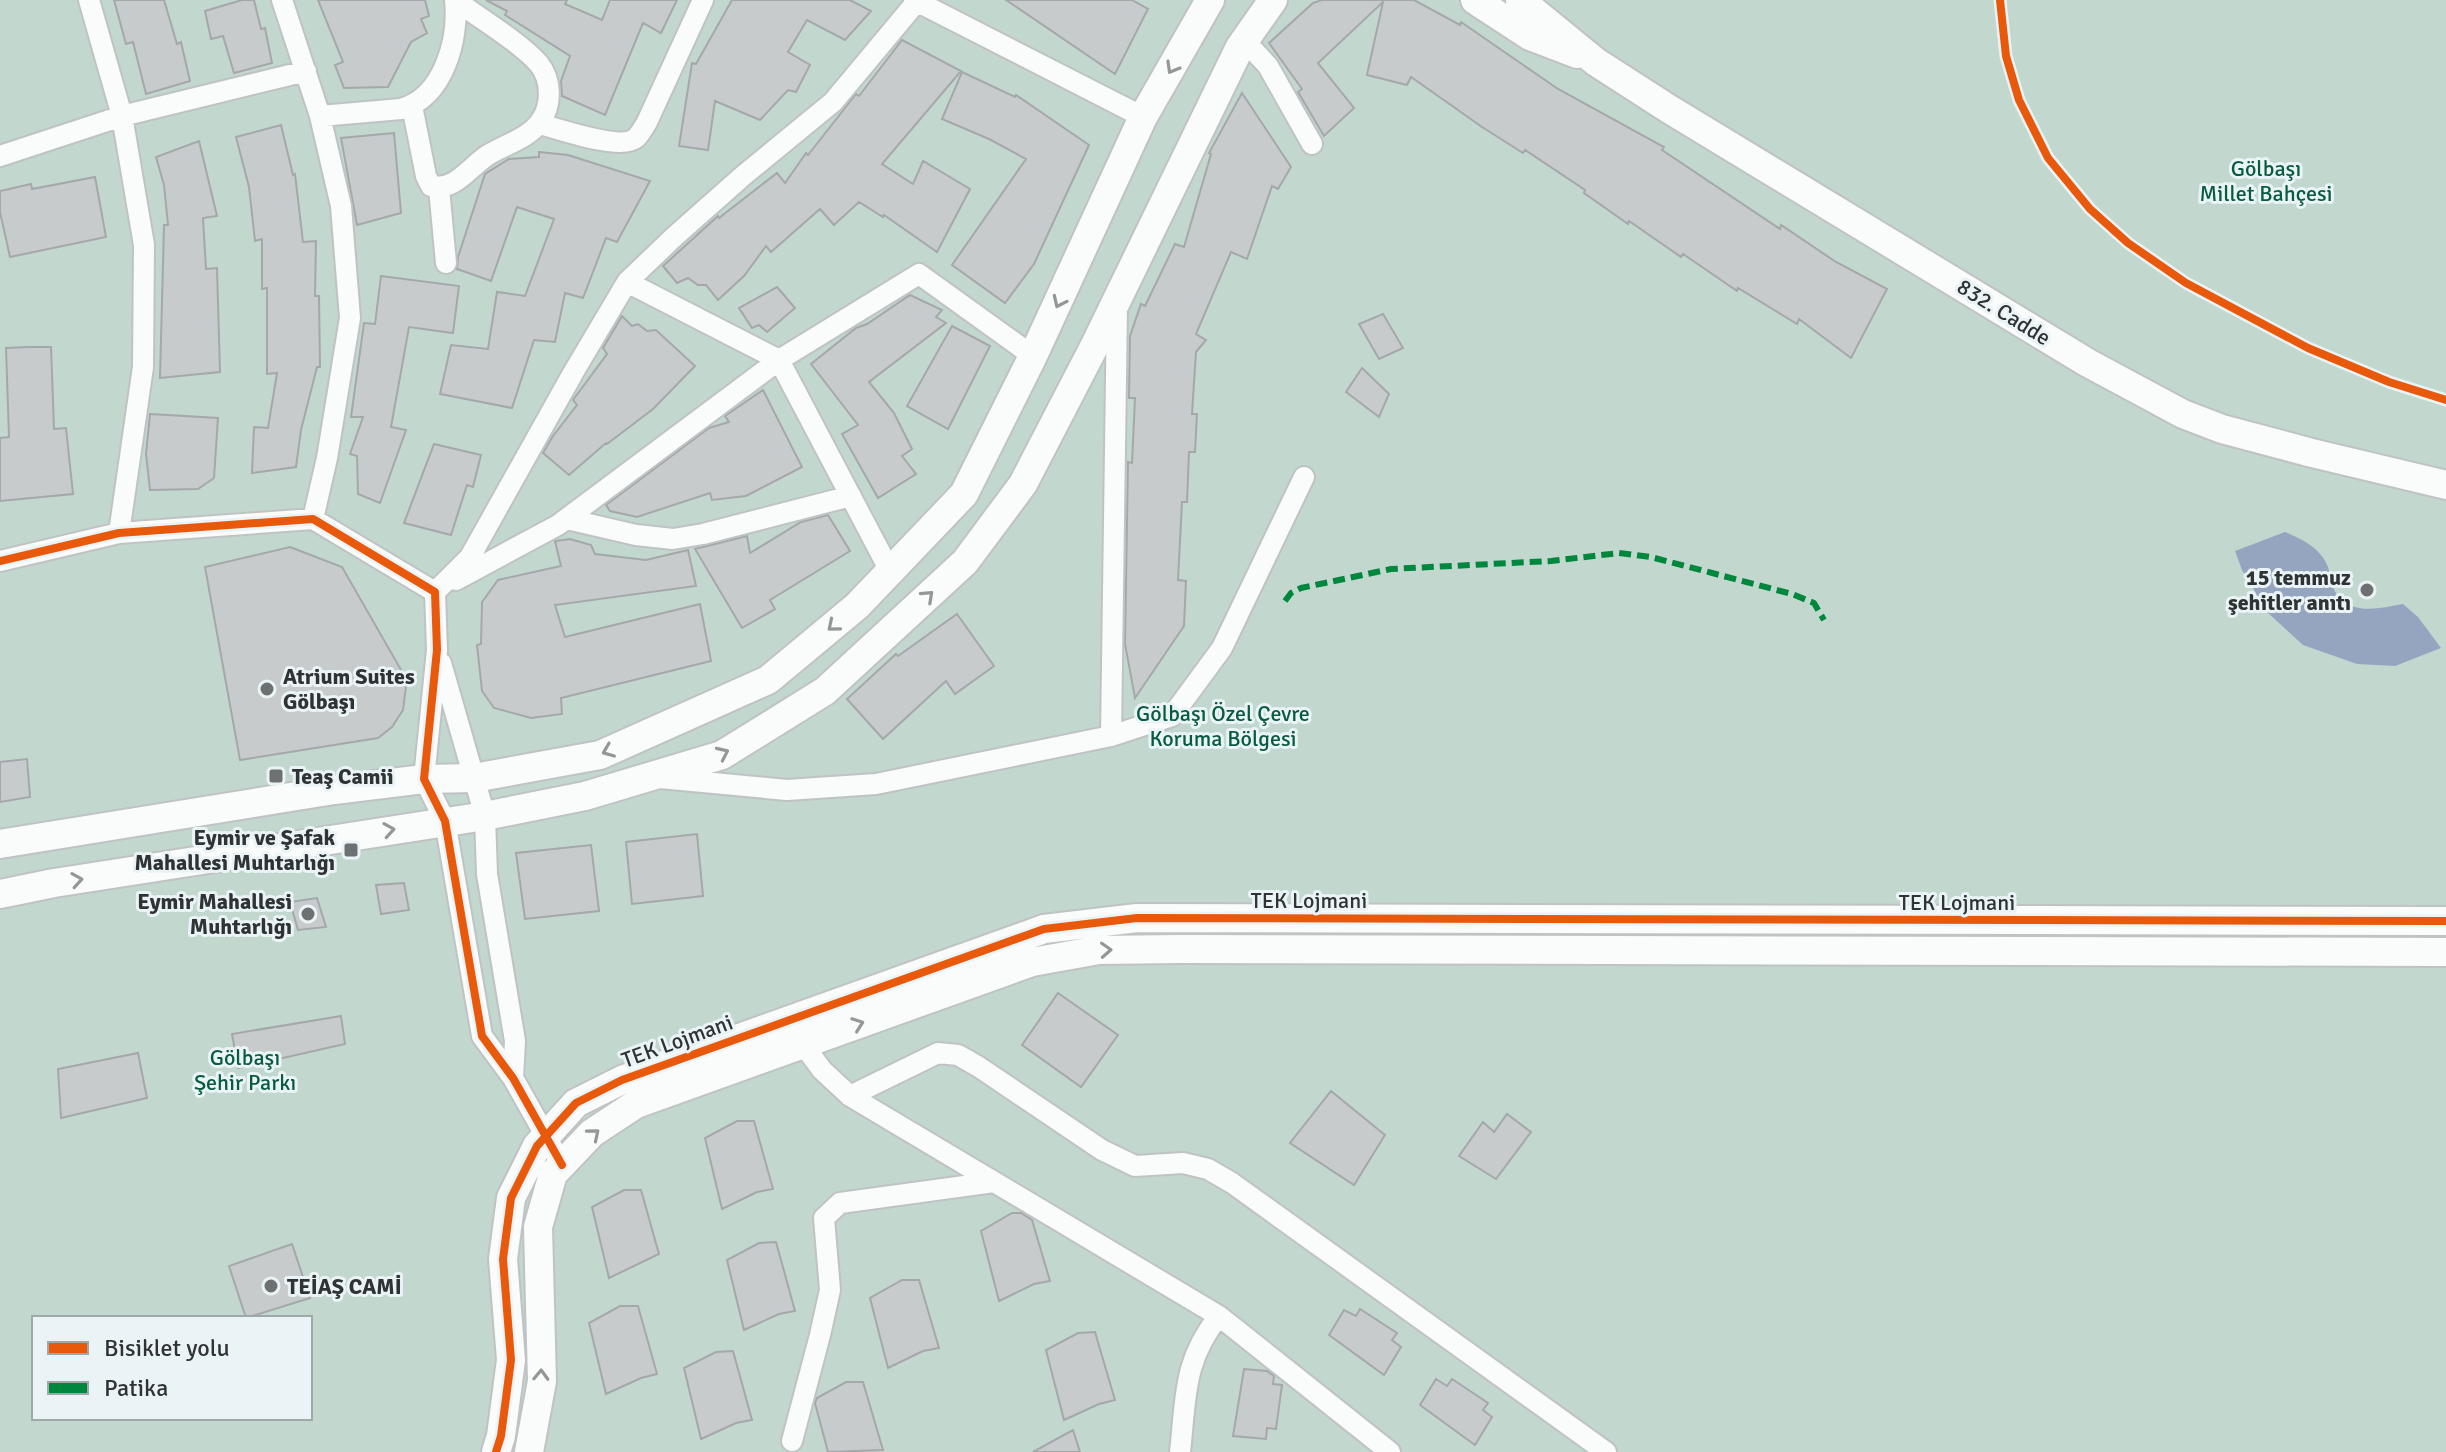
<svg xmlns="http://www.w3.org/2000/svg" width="2446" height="1452" font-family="Signika,sans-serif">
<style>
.green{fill:#c2d7ce;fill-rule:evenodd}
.water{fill:#96a5bf}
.building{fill:#c7cbcc;stroke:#a5a8aa;stroke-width:2}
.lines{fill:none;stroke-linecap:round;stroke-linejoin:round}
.street-casing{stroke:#bfc3c4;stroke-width:24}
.secondary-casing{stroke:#bfc3c4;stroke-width:32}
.street{stroke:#fafbfb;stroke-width:20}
.secondary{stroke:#fafbfb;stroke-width:28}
.quiet{stroke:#00873e;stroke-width:6;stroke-dasharray:12 6;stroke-linecap:butt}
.cycleway-casing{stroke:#eaf4f7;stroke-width:13}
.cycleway{stroke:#e8590c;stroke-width:8}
.oneway{stroke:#949798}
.poi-dot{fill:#6d7172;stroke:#eaf4f7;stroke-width:3}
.labels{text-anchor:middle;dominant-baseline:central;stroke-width:6;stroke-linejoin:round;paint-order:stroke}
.park-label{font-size:22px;fill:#085c3e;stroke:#eaf4f7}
.street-label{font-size:22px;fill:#2f3334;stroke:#eaf4f7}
.poi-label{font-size:22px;font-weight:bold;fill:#2f3334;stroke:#eaf4f7;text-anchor:end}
</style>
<rect width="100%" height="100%" fill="#e0e5e6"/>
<!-- green -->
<path class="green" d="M 0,0 L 2446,0 L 2446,1452 L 0,1452 ZM 34,1318 L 310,1318 L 310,1418 L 34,1418 Z"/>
<!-- water -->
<path class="water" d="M 2285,532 C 2302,539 2321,548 2328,567 C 2330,573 2330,579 2332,585 C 2344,617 2376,609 2403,604 L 2418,617 L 2441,648 L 2395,666 L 2357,664 L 2303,645 L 2268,613 L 2242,570 L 2235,551 Z"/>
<!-- building -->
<path class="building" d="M 114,0 L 164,0 L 177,44 L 181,42 L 190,81 L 146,94 L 133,42 L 126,44 Z
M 242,0 L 254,0 L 261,29 L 265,28 L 272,63 L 234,73 L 223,36 L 211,39 L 205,11 Z
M 318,0 L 425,0 L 429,16 L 421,19 L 427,33 L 411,42 L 388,87 L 344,88 L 335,65 L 343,62 Z
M 486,0 L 567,0 L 565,4 L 602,20 L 610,0 L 677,0 L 661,33 L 643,23 L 605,115 L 562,96 L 561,81 L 570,56 L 505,15 L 507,11 Z
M 732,0 L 850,0 L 871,11 L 845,40 L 807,20 L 788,52 L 810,65 L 796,92 L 788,90 L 760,120 L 715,101 L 708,150 L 679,146 L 692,63 L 696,64 Z
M 1006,0 L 1132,0 L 1148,9 L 1115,74 Z
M 1322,0 L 1414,0 L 1460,25 L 1461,22 L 1558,89 L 1664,147 L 1662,150 L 1780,229 L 1781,225 L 1836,262 L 1887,289 L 1851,358 L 1799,319 L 1797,324 L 1738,288 L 1737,291 L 1683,254 L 1681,257 L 1629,221 L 1628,224 L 1584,193 L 1585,190 L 1525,150 L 1523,153 L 1482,127 L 1411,77 L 1407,85 L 1367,75 L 1383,2 L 1318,63 L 1354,108 L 1324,136 L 1298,92 L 1302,89 L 1269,43 L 1313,3 Z
M 902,40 L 961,71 L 882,164 L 913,184 L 923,161 L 970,189 L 937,252 L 884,215 L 883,217 L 859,202 L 834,225 L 820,209 L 771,252 L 766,246 L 744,276 L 718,300 L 706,285 L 698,285 L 688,278 L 677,283 L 663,266 L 718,216 L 719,218 L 777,173 L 785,183 L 806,153 L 808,155 L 856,94 L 859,96 Z
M 962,72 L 1015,97 L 1016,95 L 1089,145 L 1034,264 L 1005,303 L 952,265 L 1026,159 L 989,139 L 942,119 Z
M 1242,93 L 1291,167 L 1278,189 L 1272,186 L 1247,259 L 1231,252 L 1196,334 L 1206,340 L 1196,352 L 1192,414 L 1197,414 L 1195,452 L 1189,452 L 1187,502 L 1182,502 L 1178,580 L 1186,581 L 1184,626 L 1135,698 L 1125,644 L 1128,462 L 1132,463 L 1135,398 L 1129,398 L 1130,336 L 1141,304 L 1145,306 L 1175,244 L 1184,247 L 1211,154 L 1209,153 Z
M 281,125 L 293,175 L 295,174 L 303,242 L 316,241 L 315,296 L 319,296 L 320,367 L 317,367 L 301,430 L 296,467 L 252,473 L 254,427 L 268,428 L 277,373 L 267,374 L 267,288 L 262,289 L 262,239 L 255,241 L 249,187 L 236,137 Z
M 394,133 L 401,213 L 357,225 L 341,138 Z
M 199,141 L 217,216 L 203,218 L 206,269 L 217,268 L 220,372 L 160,378 L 164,225 L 168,225 L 164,185 L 156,157 Z
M 539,152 L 568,155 L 650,181 L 617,242 L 606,238 L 583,298 L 565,293 L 555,342 L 534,340 L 512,408 L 440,394 L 451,345 L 488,349 L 497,292 L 525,296 L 554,219 L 517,207 L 491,281 L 457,269 L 458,257 L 485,174 L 509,159 L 539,157 Z
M 95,177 L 106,237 L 10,257 L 0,212 L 0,191 L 31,184 L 32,189 Z
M 381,276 L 459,286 L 453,333 L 409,327 L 391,427 L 406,430 L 380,503 L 358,494 L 357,456 L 350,454 L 363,417 L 351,417 L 364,323 L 375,324 Z
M 777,287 L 795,308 L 767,332 L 759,325 L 752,328 L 739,308 Z
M 910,295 L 942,310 L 936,317 L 946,323 L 869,382 L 894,413 L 912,449 L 902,456 L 916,474 L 878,498 L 842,434 L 858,425 L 811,364 L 856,328 L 867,324 Z
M 1383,314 L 1403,348 L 1379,359 L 1359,324 Z
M 622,316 L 632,326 L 638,324 L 647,331 L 656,330 L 695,366 L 653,409 L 607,444 L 606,443 L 569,475 L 543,453 L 553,436 L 577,405 L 573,400 L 607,354 L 603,348 Z
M 952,326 L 990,346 L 948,429 L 907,406 Z
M 28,347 L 51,347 L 54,429 L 66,428 L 73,494 L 0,501 L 0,438 L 9,437 L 6,348 Z
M 1362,368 L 1389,394 L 1379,417 L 1346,392 Z
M 763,390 L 802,467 L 746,496 L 712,500 L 710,493 L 637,517 L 610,511 L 606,505 L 709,428 L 729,422 L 725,416 Z
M 150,414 L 218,418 L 214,478 L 198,489 L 150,490 L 146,454 Z
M 434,444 L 481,455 L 473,487 L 467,485 L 451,535 L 404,523 Z
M 828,515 L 850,551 L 770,600 L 775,609 L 742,628 L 695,549 L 747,536 L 750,553 L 801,522 Z
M 570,539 L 591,545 L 595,554 L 646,560 L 688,550 L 696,586 L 555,605 L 565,637 L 700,604 L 711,661 L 561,698 L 562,714 L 531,718 L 494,708 L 482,691 L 477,645 L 481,644 L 482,602 L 498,580 L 561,566 L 555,541 Z
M 290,547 L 342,567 L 404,675 L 406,686 L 403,710 L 392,727 L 378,738 L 240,760 L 205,567 Z
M 957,614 L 994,666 L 955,694 L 946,681 L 883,739 L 847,699 L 896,654 L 898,656 Z
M 27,759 L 30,797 L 0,802 L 0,762 Z
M 697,834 L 703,896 L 632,904 L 626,842 Z
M 591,845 L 599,911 L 525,919 L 516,853 Z
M 404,883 L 409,910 L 381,914 L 376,885 Z
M 317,898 L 326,927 L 298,930 L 290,902 Z
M 1058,993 L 1118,1035 L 1081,1087 L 1022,1045 Z
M 341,1016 L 345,1044 L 238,1068 L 232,1034 Z
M 138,1053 L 147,1098 L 61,1118 L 58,1069 Z
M 1331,1091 L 1385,1135 L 1354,1185 L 1290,1143 Z
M 1507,1114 L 1531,1132 L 1496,1179 L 1459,1156 L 1483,1122 L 1494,1132 Z
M 737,1121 L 754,1121 L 773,1189 L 757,1192 L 722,1209 L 705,1138 Z
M 624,1190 L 641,1190 L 659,1254 L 609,1278 L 592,1207 Z
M 1012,1213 L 1021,1213 L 1032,1220 L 1050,1281 L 1034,1284 L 999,1301 L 981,1231 Z
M 776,1242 L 795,1311 L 779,1314 L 744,1330 L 727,1260 L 759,1243 Z
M 292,1244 L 310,1298 L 246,1318 L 229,1266 Z
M 902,1280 L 919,1280 L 939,1348 L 923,1351 L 888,1368 L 870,1298 Z
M 620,1306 L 638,1306 L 657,1374 L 641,1378 L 606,1394 L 589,1323 Z
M 1360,1309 L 1397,1333 L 1392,1340 L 1401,1347 L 1384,1375 L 1329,1335 L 1344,1310 L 1356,1316 Z
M 1095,1332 L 1115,1400 L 1099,1404 L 1064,1420 L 1046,1350 L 1078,1333 Z
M 733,1351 L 752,1420 L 736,1423 L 701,1439 L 684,1368 L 716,1352 Z
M 1244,1369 L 1267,1371 L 1274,1376 L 1273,1384 L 1282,1385 L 1276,1429 L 1267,1428 L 1266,1439 L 1233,1436 Z
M 1436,1379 L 1447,1386 L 1452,1379 L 1488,1403 L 1483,1410 L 1492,1417 L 1475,1445 L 1420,1405 Z
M 846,1382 L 863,1382 L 883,1450 L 828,1452 L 815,1403 L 817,1398 Z
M 1073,1430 L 1080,1452 L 1033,1452 Z"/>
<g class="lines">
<defs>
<path id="street" d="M 89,0 L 122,116 L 144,245 L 143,367 L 119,533
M 282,0 L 320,116 L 341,206 L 350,318 L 327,458 L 313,519
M 914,0 L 1143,117
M 1244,40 L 1268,66 L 1312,144
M 412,106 L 426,176 L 431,186 C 456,191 469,167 488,155 C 504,145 529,138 540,122 C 552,106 552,80 539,64 C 521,43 478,17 455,0
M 320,116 L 401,109 C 444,97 459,39 455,0
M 540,124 C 559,129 621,151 636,138 C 640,134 644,127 647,122 L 703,0
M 0,156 L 122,116 L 306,71
M 439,188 L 446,263
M 627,282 L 779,360 L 890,571
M 567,519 L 636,535 L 673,539 L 703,534 L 851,496
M 0,561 L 119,533 L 313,519 L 435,592 L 437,650 L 424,779 L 445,821 L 482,1036 L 513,1078 L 562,1165
M 456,580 L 558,525 L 779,360 L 919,274 L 1033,356
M 435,592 L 470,557 L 573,373 L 627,282 L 675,236 L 744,175 L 833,102 L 918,0
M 441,663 L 485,816 L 487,874 L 515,1041 L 513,1078
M 1111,736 L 1172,716 L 1222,648 L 1304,477
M 660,778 L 787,790 L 876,784 L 1111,736 L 1117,305
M 797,1036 L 822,1070 L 850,1096 L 1219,1316 L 1390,1452
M 850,1096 L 938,1053 L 958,1055 L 979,1067 L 1102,1150 L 1135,1166 L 1183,1163 L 1208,1169 L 1232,1183 L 1606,1452
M 792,1441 L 820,1335 L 830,1290 L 824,1218 L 840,1203 L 994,1182
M 1180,1452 C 1186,1398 1183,1360 1219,1316"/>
<path id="secondary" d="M 1475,0 L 1530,36 L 1577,54
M 1520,0 L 1596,62 L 1669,109 L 2088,363 L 2183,414 L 2222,429 L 2312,453 L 2446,485
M 0,844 L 334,790 L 424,779 L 474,778 L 600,755 L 768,680 L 857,606 L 964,494 L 1033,356 L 1143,117 L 1210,0
M 0,894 L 54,883 L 485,816 L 585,796 L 722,755 L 825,691 L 965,562 L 1023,484 L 1095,345 L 1240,47 L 1273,0
M 496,1452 L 501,1436 L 511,1360 L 503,1259 L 511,1198 L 537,1146 L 576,1103 L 622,1080 L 1044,929 L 1137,918 L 2446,921
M 529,1452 L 542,1381 L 538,1227 L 553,1174 L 592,1133 L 636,1104 L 1032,962 L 1099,950 L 1181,949 L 2446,952"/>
</defs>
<!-- street casing -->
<use href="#street" class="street-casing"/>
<!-- secondary casing -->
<use href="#secondary" class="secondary-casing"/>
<!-- street -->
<use href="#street" class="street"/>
<!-- secondary -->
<use href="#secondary" class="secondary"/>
<!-- quiet -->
<path class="quiet" d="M 1285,601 L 1291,593 L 1301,588 L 1391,569 L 1551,561 L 1619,553 L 1651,557 L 1792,594 L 1814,603 L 1824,620"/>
<defs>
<path id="cycleway" d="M 2000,0 L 2006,56 L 2019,100 L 2048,158 L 2090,209 L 2128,243 L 2186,283 L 2308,348 L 2389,382 L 2446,400
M 0,561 L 119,533 L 313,519 L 435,592 L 437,650 L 424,779 L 445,821 L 482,1036 L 513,1078 L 562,1165
M 496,1452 L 501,1436 L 511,1360 L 503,1259 L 511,1198 L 537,1146 L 576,1103 L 622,1080 L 1044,929 L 1137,918 L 2446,921"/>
</defs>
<!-- cycleway casing -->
<use href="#cycleway" class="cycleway-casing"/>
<!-- cycleway -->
<use href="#cycleway" class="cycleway"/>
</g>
<!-- one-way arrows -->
<defs><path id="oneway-chevron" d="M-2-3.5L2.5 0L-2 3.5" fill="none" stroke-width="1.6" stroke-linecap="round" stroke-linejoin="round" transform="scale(2)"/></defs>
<g class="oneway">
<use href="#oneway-chevron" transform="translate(1172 68) rotate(120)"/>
<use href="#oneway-chevron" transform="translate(1059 302) rotate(115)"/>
<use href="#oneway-chevron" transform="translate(928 596) rotate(-43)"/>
<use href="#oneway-chevron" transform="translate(833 626) rotate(140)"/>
<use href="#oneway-chevron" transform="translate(608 751) rotate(158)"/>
<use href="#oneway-chevron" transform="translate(723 753) rotate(-25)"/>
<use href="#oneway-chevron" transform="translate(389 830) rotate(-9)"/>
<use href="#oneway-chevron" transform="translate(77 880) rotate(-9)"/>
<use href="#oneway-chevron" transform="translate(1106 950) rotate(-3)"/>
<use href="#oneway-chevron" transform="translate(858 1024) rotate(-20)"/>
<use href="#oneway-chevron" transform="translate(594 1134) rotate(-40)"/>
<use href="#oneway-chevron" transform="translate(541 1375) rotate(-88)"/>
</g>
<!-- markers -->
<g class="poi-dot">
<circle cx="2367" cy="590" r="8"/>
<circle cx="267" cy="689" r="8"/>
<rect x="268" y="768" width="16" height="16" rx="4"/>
<rect x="343" y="842" width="16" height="16" rx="4"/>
<circle cx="308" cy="914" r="8"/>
<circle cx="271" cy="1286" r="8"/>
</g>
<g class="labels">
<!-- park labels -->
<g class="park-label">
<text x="2266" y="168">Gölbaşı<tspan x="2266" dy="25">Millet Bahçesi</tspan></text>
<text x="1223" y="713">Gölbaşı Özel Çevre<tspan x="1223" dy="25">Koruma Bölgesi</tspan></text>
<text x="245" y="1057">Gölbaşı<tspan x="245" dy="25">Şehir Parkı</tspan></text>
</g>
<!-- street labels -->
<g class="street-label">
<text transform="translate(2004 312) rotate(32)">832. Cadde</text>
<text x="1309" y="900">TEK Lojmani</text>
<text x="1957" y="902">TEK Lojmani</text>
<text transform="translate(677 1041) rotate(-20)">TEK Lojmani</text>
</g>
<!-- poi labels -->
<g class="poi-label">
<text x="2351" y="577">15 temmuz<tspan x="2351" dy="25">şehitler anıtı</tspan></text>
<text x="283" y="676" text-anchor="start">Atrium Suites<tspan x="283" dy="25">Gölbaşı</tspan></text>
<text x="292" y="776" text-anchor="start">Teaş Camii</text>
<text x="335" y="837">Eymir ve Şafak<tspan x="335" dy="25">Mahallesi Muhtarlığı</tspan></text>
<text x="292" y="901">Eymir Mahallesi<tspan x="292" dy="25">Muhtarlığı</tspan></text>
<text x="287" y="1286" text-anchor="start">TEİAŞ CAMİ</text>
</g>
</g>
<!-- legend -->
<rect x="32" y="1316" width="280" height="104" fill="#eaf4f7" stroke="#9fa7a9" stroke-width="2"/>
<rect x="48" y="1342" width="40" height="12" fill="#e8590c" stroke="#9fa7a9" stroke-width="2"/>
<text x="104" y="1356" font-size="24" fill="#2f3334">Bisiklet yolu</text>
<rect x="48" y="1382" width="40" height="12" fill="#00873e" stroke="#9fa7a9" stroke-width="2"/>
<text x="104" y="1396" font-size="24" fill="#2f3334">Patika</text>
</svg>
